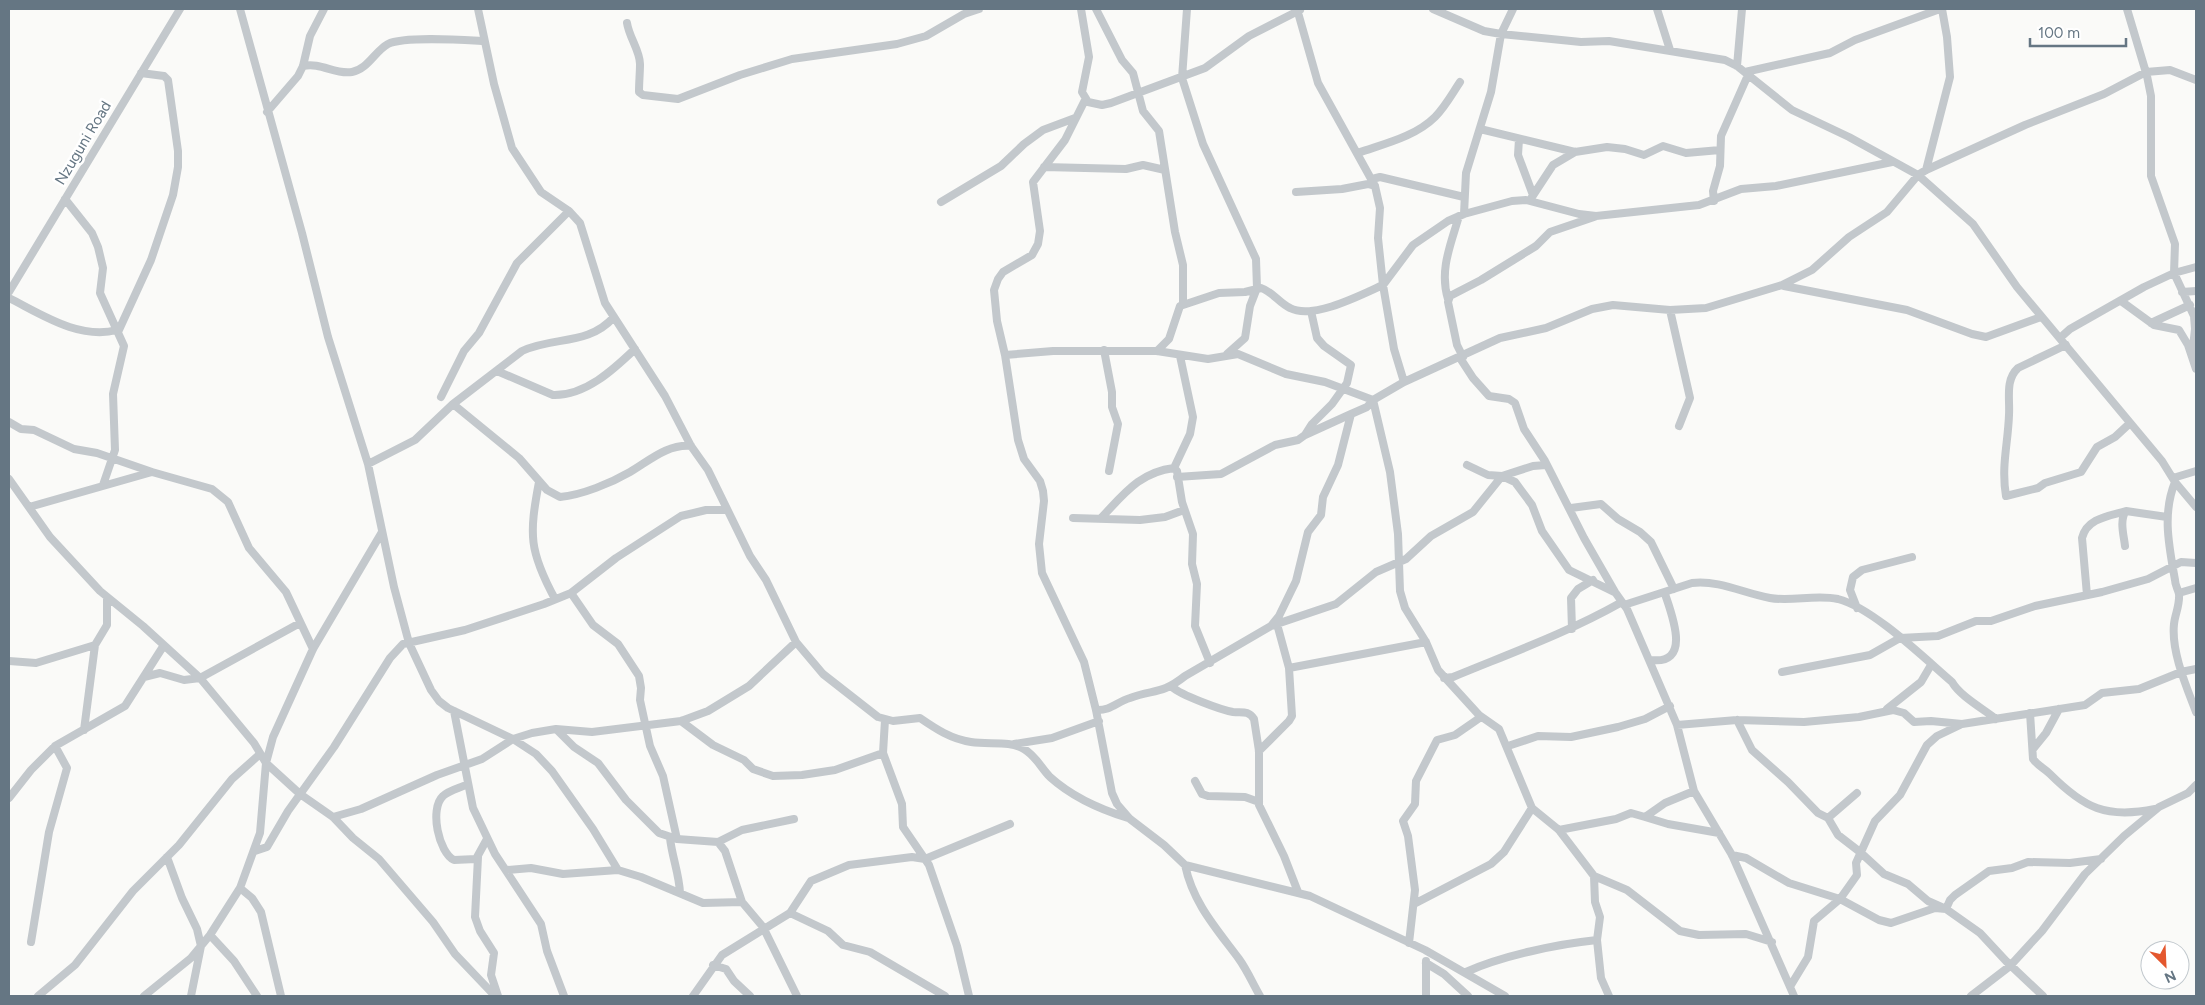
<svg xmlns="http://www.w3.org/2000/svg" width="2205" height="1005" font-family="Figtree,sans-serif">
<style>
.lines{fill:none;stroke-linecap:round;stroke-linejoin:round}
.street{stroke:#c3c8cc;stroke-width:8}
.labels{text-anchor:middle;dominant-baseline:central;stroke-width:5;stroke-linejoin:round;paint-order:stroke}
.street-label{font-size:15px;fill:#657683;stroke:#fff}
</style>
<rect width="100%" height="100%" fill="#fafaf8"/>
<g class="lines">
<!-- street -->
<path class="street" d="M 240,9 L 302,233 L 328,337 L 368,464 L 394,587 L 409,643 L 431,690 L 439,701 L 448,708 L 513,739 L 532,733 L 556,729 L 574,747 L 598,763 L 626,800 L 659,833 L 677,839 L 718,842 L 725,851 L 742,902 L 763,927 L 797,996
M 478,9 L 494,84 L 512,148 L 541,192 L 569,211 L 580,223 L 605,303 L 665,396 L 691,446 L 708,470 L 750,556 L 766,580 L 796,642 L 823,674 L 878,717 L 893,721 L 920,718 C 936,729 951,739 971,742 C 989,745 1009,740 1024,749 C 1036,756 1041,768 1050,777 C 1071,796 1102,810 1128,818
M 1081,9 L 1089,57 L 1082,92 L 1088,102 L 1102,105 L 1111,103 L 1205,68 L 1249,36 L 1300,10
M 1096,9 L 1122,60 L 1133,73 L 1143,111 L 1159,131 L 1175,232 L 1183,265 L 1183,304
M 1187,9 L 1182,78 L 1203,144 L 1256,259 L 1257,288 L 1250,306 L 1245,338 L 1227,354
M 1433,9 L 1484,31 L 1501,34 L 1581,42 L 1609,41 L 1725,60 L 1737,66 L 1792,110 L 1849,137 L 1918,175 L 1973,224 L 2017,287 L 2162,461 L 2175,482 L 2196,507
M 1657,9 L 1670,50
M 2127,9 L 2147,76 L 2151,96 L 2151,176 L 2175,244 L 2174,273 L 2194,316 L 2195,329 L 2192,356
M 627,23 C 629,37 640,51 640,64 C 640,73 639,82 639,92 L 643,95 L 678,99 L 740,75 L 792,59 L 897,44 L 926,36 L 964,14 L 979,9
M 303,66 C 321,62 335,75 352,72 C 368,69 375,51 388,44 C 404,36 464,40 484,41
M 1737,66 L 1742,9
M 1745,72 L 1830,53 L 1855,40 L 1940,9
M 1085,100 L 1065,140 L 1033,182 L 1040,231 L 1038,244 L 1032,255 L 1003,272 L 998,279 L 994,290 L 997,321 L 1005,355 L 1018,440 L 1024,459 L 1040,481 L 1043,491 L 1044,501 L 1039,544 L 1042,573 L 1084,662 L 1096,710 L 1112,793 L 1117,804 L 1130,819 L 1164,845 L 1185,865 L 1310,896 L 1425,950 L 1505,996
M 267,112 L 298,76 L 303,66 L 310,36 L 324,9
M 1480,129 L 1575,152 L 1607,147 L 1625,149 L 1644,155 L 1663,146 L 1686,153 L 1720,150
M 1519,139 L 1518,155 L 1533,195
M 1358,153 C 1383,144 1415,137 1435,117 C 1445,107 1452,94 1460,82
M 1044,167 L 1126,169 L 1143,165 L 1165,170
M 1926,170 L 1950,77 L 1947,37 L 1942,9
M 1372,179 L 1380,177 L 1464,197
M 1296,192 L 1342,189 L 1368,184 L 1375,186
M 65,199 L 92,233 L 98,247 L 103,268 L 100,293 L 124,346 L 113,394 L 115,450 L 103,485
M 1530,200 L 1553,165 L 1575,152
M 1714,201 L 1713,191 L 1720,166 L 1721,136 L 1748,75
M 941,202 L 1001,166 L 1024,144 L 1043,130 L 1075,118
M 1464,214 L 1466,173 L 1491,92 L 1501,34 L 1513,9
M 1784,286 L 1907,310 L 1972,334 L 1986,337 L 2041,317
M 9,292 L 180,9
M 2182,292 L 2196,291
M 9,298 C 41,314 79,340 117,330
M 1448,299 C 1439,270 1451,244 1459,216
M 2121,301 L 2154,325 L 2179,330 L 2188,345 L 2196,369
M 1670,310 L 1690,398 L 1679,426
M 2151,323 L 2190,305
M 118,332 L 151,260 L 173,195 L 178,167 L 178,151 L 168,80 L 164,76 L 141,73
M 2061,337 L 2070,329 L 2144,287 L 2174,273 L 2196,267
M 2066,345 L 2018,368 C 2005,380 2010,398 2009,415 C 2008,444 2001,466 2006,496 L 2038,488 L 2045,483 L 2081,472 L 2097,447 L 2115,437 L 2129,424
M 1104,350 L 1112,392 L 1112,407 L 1118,424 L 1109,471
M 1157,351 L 1169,339 L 1180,306 L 1219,293 L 1245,292 L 1261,288 C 1273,292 1279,303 1290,308 C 1313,320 1361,295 1383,285 L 1378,238 L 1380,208 L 1375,186 L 1318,83 L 1297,9
M 1005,355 L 1053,351 L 1157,351 L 1208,359 L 1238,354 L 1286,374 L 1325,382 L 1373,400 L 1404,382 L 1500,338 L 1546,328 L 1592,309 L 1613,305 L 1670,310 L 1706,308 L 1782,285 L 1812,270 L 1849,237 L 1887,212 L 1918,175 L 1926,170 L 2025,125 L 2104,94 L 2146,72 L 2170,70 L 2196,80
M 1463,357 L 1457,345 L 1448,302 L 1450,296 L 1481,280 L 1536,246 L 1550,232 L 1594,217
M 1460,358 L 1473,378 L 1489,396 L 1509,399 L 1515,403 L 1524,429 L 1545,461 L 1584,538 L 1615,592 L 1627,609 L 1677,725 L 1737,720 L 1804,722 L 1859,717 L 1893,710 L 1904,713 L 1914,722 L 1931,721 L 1962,724 L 2085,705 L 2102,693 L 2139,689 L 2181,672 L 2196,669
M 497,371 L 553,395 C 585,396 613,370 635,349
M 1404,382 L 1394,349 L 1383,285 L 1413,245 L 1448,221 L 1464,214 L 1512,201 L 1526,200 L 1579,214 L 1596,216 L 1699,205 L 1741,189 L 1776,186 L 1892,162
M 441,397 L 464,351 L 479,333 L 517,263 L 569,211
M 1373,400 L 1390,472 L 1398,534 L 1400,591 L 1405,608 L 1426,642 L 1438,670 L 1479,715 L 1499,729 L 1532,808 L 1504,852 L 1491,864 L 1414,904
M 453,404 L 519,458 L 547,490 L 560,497 C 582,495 611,483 630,472 C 649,461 667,444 691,446
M 9,422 L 21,429 L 34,430 L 74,449 L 97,453 L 152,472
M 1305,435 L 1351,414
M 368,464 L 415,440 L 453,404 L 522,351 C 554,336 588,346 614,317
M 1467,465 L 1488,475 L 1502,476 L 1515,482 L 1532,505 L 1542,531 L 1569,570 L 1614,592
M 1174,468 L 1190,434 L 1193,417 L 1180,356
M 1177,477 L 1221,474 L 1275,445 L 1298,440 L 1305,435 L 1312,424 L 1332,404 L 1347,383 L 1351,365 L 1324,346 L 1317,338 L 1311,311
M 2173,478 L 2196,471
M 9,479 L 50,537 L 100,591 L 143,626 L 200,678 L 254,743 L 266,763 L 300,794 L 333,817 L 353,838 L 379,859 L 433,922 L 455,954 L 495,996
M 539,482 C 529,535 529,551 555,599
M 2175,482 C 2162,514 2169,546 2175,580 C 2175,585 2178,589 2179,594 C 2180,605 2175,614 2174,624 C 2171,652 2187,688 2196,712
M 29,507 L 152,472 L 212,489 L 228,502 L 249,548 L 286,592 L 313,649
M 1571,508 L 1601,504 L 1618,519 L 1640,532 L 1651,542 L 1674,589
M 1102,517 C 1124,494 1140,472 1174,468 L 1177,471 L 1182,502 L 1193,534 L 1192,564 L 1197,584 L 1195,626 L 1210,663
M 1073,518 L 1140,520 L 1165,517 L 1184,510
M 2125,546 C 2124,536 2119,520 2126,511 L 2167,517
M 571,593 L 593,625 L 618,644 L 639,676 L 641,688 L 640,700 L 650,746 L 663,776 L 677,839
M 2179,593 L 2196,588
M 2087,595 L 2082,538 C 2087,518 2109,516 2126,511
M 1624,605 L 1692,583 C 1720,580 1743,593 1770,598 C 1792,602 1815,594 1838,599 C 1873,608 1924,658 1952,682 C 1960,696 1982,708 1996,719
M 1857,608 L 1850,590 L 1853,577 L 1862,570 L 1912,557
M 1271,626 L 1279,616 L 1296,581 L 1308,532 L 1321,515 L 1323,497 L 1338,465 L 1351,414 L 1367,407 L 1373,400
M 1572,629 L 1571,598 L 1578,589 L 1593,580
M 1651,660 C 1692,665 1672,615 1665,594
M 9,661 L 36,663 L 95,645 L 107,625 L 107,597
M 1289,668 L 1426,642
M 1782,672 L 1870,655 L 1900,638 L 1938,636 L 1976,621 L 1991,621 L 2035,606 L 2102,592 L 2148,579 L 2181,562 L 2196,563
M 144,677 L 160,673 L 184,680 L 200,678 L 300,623
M 1444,678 L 1453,677 C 1511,653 1567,633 1622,602
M 1172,687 C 1181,695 1221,710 1233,712 C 1242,713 1248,710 1254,719 L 1259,751 L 1259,805 L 1284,856 L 1298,892
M 1887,709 L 1921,682 L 1931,665
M 1096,710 C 1110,711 1117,702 1130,698 C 1154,689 1161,695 1185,676 L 1271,626 L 1336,604 L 1376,572 L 1406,559 L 1431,536 L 1473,512 L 1502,476 L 1533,466 L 1546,465
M 454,711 L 473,808 L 495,854 L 541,924 L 547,951 L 564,996
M 2030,713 L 2033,759 C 2038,766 2044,768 2050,774 C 2084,808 2106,819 2155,809
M 885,720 L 883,753 L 902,804 L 903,827 L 929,865 L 957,946 L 969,996
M 1737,720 L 1752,750 L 1788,782 L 1818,813 L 1828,818 L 1838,835 L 1860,852 L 1884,874 L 1908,884 L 1928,901 L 1946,909 L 1950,900 L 1955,895 L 1989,871 L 2012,868 L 2028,862 L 2070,863 L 2101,859
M 681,721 L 713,745 L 744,760 L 753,769 L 773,776 L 802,775 L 835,770 L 883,753
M 1677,725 L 1694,791 L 1732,855 L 1794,996
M 556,729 L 592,732 L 681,721 L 708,711 L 749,686 L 796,642
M 84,730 L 95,645
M 1014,744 L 1052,738 L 1099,721
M 1508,746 L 1538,736 L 1571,737 L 1618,727 L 1645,719 L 1670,706
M 2033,749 L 2046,733 L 2059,709
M 1259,751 L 1289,721 L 1292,716 L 1289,668 L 1277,624
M 1195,781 L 1202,794 L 1208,796 L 1245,797 L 1259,802
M 468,784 C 460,788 449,790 443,796 C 429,809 439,853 454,860 L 476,859 L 487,839
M 9,798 L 31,770 L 55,746 L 125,706 L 164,645
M 1532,808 L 1559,830 L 1594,876 L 1595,902 L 1600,917 L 1597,940
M 333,817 L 361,809 L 437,775 L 482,759 L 513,739 L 536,754 L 552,771 L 593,829 L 618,870
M 1645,817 L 1668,824 L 1719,833
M 1828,818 L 1857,793
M 1559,830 L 1616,819 L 1631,813 L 1645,817 L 1665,803 L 1694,791
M 670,838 C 672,857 679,873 680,893
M 718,842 L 742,830 L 794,819
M 255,851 L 267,847 L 288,811 L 334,747 L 390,658 L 403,644 L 465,630 L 544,604 L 571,593 L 616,558 L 681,516 L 706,510 L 727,510
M 1732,855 L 1746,858 L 1789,883 L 1840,899 L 1879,920 L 1891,923 L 1935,908 L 1946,909 L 1980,933 L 2006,961 L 2043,996
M 167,857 L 182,898 L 197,929 L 201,946 L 191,996
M 478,857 L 475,917 L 480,931 L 494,953 L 491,975 L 498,996
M 1185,865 C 1193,903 1216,928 1239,959 C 1247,970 1253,984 1260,996
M 507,870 L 531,868 L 563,874 L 618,870 L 641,877 L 703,903 L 742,902
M 1594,876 L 1627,890 L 1680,931 L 1699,935 L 1746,934 L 1772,942
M 240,888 L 252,898 L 261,912 L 281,996
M 790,913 L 828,931 L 843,945 L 870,952 L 945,996
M 210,935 L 234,961 L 257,996
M 31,942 L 49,832 L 67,768 L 55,746
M 1409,943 L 1415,890 L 1408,836 L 1403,821 L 1415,804 L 1416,781 L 1437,740 L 1455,735 L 1481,717
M 1426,961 L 1426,996
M 1426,963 L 1444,974 L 1468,996
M 713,965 L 726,969 L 734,981 L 750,996
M 1466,972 C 1502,956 1557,944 1597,940 L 1601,978 L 1609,996
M 1791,985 L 1808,957 L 1814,921 L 1840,899 L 1857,875 L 1856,863 L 1875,821 L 1900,795 L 1927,745 L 1937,736 L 1960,725
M 38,996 L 75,965 L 133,891 L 179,845 L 232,779 L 260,754
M 144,996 L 191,958 L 210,935 L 240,888 L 260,833 L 266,763 L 273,737 L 313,649 L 382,532
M 693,996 L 722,955 L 790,913 L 811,881 L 849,865 L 912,857 L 925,859 L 1010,824
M 1971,996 L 2010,966 L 2042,931 L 2085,874 L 2124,836 L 2159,807 L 2188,793 L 2196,785"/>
</g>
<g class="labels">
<!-- street labels -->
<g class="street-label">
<text transform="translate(83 143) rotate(-59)">Nzuguni Road</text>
</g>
</g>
<!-- border -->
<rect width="2205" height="1005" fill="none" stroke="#657683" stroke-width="20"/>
<!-- north arrow -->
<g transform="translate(2165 965) rotate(156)"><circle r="24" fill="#ffffff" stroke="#c1c8cd"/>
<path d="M0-4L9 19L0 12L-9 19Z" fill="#e4572e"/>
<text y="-8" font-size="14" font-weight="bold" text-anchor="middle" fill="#657683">N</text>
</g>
<!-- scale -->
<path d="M2030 38v8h96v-8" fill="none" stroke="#657683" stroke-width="2.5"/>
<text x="2038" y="38" font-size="15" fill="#657683" stroke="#ffffff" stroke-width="4" paint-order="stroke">100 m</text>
</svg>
